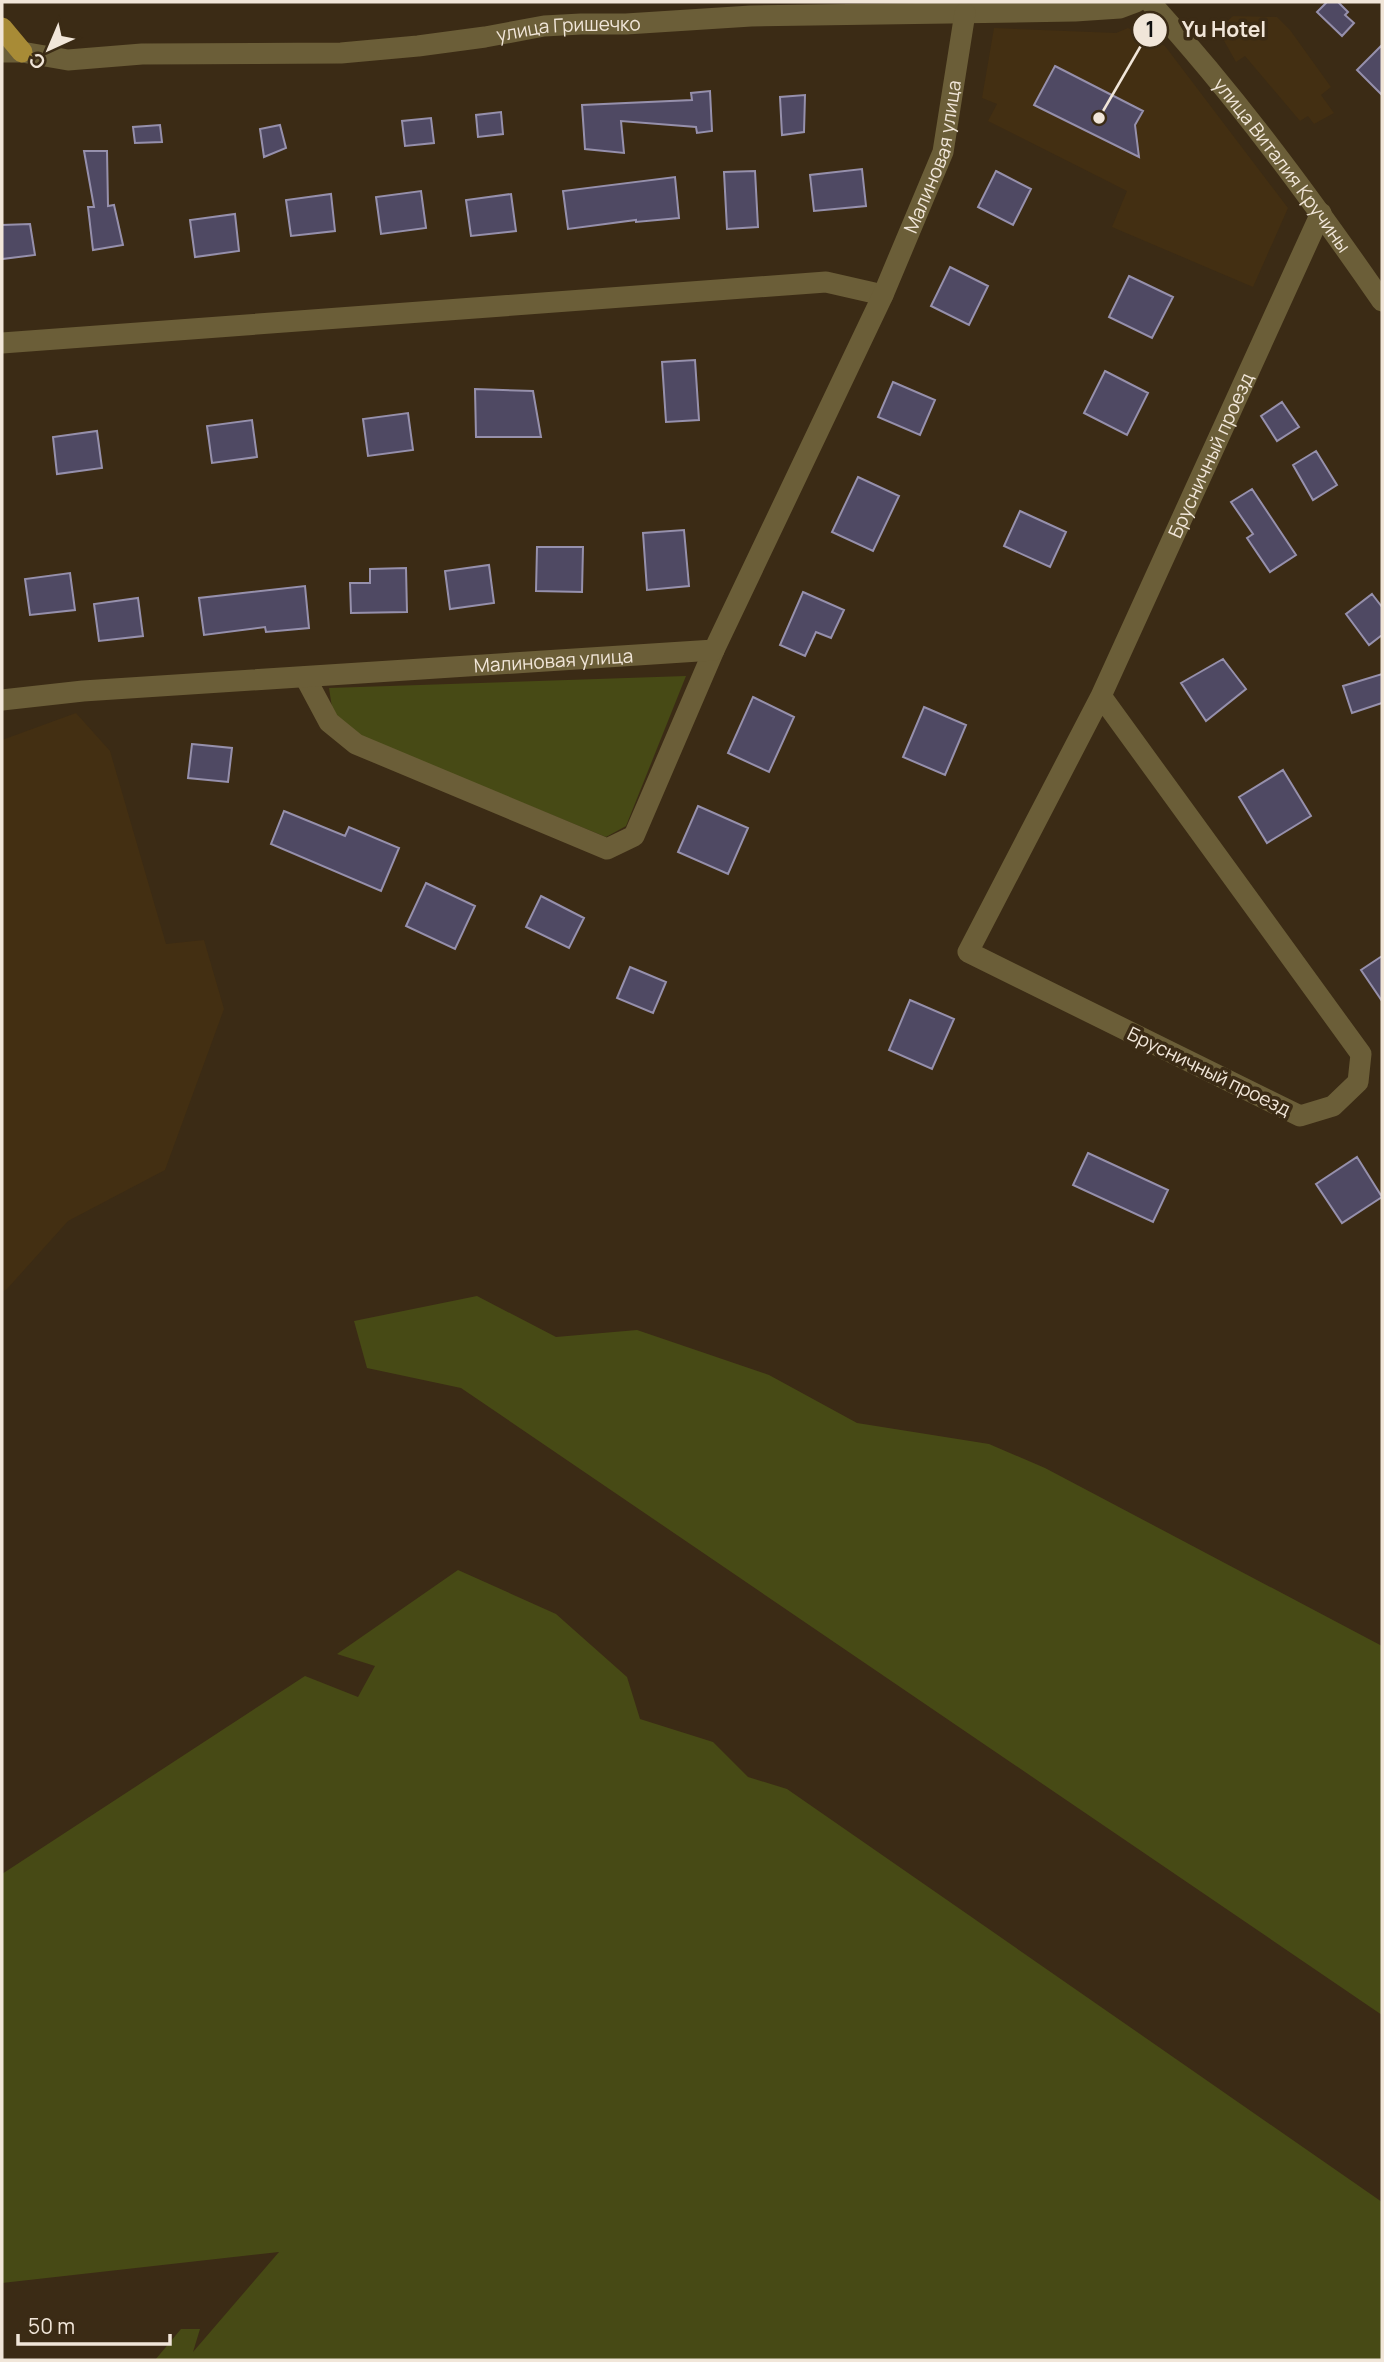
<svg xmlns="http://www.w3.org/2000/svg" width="1384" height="2362" font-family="Manrope,sans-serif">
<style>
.built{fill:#432f12}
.green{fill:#474a15}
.building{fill:#4f4963;stroke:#9690ac;stroke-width:2}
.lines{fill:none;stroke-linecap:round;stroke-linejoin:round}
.minor{stroke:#6b5e38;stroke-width:21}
.major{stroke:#a88b36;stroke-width:21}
.labels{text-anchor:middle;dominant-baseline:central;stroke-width:7;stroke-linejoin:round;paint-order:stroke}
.street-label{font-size:19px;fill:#f1e6d9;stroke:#3b2b15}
.leader{fill:none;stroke:#f1e6d9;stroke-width:2.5}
.callout-dot{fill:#f1e6d9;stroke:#3b2b15;stroke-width:2.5}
.mark-label{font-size:21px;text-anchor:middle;font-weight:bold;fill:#111}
.callout-label{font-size:21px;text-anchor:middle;font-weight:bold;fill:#f1e6d9;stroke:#3b2b15;stroke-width:7;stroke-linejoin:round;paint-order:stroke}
</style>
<rect width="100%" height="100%" fill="#3b2b15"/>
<!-- built -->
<path class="built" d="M 1233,16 L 1277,17 L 1290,30 L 1331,87 L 1321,95 L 1334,113 L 1314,124 L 1308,116 L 1300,121 L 1245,56 L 1236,62 L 1218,30 Z
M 994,28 L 1116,33 L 1128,28 L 1165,46 L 1288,208 L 1253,287 L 1112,227 L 1127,191 L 988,121 L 997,104 L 982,98 Z
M 76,713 L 110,751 L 166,944 L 204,940 L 224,1009 L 165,1170 L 68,1221 L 7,1289 L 2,1292 L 2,740 Z"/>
<!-- green -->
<path class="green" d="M 686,676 L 626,826 L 606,837 L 366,739 L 333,714 L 329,688 Z
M 477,1296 L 556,1337 L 637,1330 L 769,1375 L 857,1423 L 989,1444 L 1045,1468 L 1382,1646 L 1382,2015 L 461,1388 L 367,1368 L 354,1321 Z
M 458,1570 L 556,1614 L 627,1677 L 640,1719 L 713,1742 L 748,1777 L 787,1789 L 1382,2202 L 1382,2360 L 155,2360 L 181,2329 L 200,2329 L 193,2352 L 279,2252 L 2,2283 L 2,1874 L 305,1676 L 358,1697 L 375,1666 L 337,1654 Z"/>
<!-- building -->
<path class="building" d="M 1327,2 L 1338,2 L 1348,12 L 1345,15 L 1354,23 L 1342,36 L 1317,12 Z
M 1382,45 L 1382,95 L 1357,70 Z
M 1055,66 L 1143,111 L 1135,125 L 1139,157 L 1034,105 Z
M 710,91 L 712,131 L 697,133 L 696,127 L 621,121 L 624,153 L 585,149 L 582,105 L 692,100 L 691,93 Z
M 805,95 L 804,132 L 782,135 L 780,97 Z
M 501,112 L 503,134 L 478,137 L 476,115 Z
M 431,118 L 434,143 L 405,146 L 402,121 Z
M 160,125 L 162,142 L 135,143 L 133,127 Z
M 280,125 L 286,148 L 264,157 L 260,129 Z
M 84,151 L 107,151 L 108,206 L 114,205 L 123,245 L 93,250 L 88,207 L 94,207 Z
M 862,169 L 866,206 L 814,211 L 810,175 Z
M 755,171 L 758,227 L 727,229 L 724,172 Z
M 996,171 L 1031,189 L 1013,225 L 978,207 Z
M 675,177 L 679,218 L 636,222 L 636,220 L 568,229 L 563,191 Z
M 421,191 L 426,228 L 381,234 L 376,197 Z
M 331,194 L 335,231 L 291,236 L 286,200 Z
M 511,194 L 516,231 L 471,236 L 466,200 Z
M 235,214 L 239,251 L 195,257 L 190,220 Z
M 30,224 L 35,255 L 2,259 L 2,225 Z
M 950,267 L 988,286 L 969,325 L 931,306 Z
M 1129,276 L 1173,297 L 1152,338 L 1109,317 Z
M 695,360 L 699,420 L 666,422 L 662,362 Z
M 1105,371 L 1148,393 L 1127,435 L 1084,413 Z
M 893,382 L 935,400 L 920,435 L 878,417 Z
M 475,389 L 533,391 L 541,437 L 476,437 Z
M 1282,402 L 1299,427 L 1277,441 L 1261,416 Z
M 408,413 L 413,450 L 368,456 L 363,419 Z
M 252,420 L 257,457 L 212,463 L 207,426 Z
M 97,431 L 102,468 L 57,474 L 53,437 Z
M 1316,451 L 1337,485 L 1313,500 L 1293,465 Z
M 858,477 L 899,496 L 873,551 L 832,532 Z
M 1252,489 L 1296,555 L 1270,572 L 1247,538 L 1253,534 L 1231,502 Z
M 1020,511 L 1066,532 L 1050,567 L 1004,546 Z
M 684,530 L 689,586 L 647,590 L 643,533 Z
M 537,547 L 583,547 L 582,592 L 536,591 Z
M 489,565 L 494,603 L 450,609 L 445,571 Z
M 406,568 L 407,612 L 351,613 L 350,583 L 370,583 L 370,569 Z
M 70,573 L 75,610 L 30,615 L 25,579 Z
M 305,586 L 309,628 L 266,632 L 265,627 L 204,635 L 199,598 Z
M 803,592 L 844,610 L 831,638 L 816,632 L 805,656 L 780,645 Z
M 1372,594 L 1382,607 L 1382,635 L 1369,645 L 1346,614 Z
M 138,598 L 143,636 L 99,641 L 94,604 Z
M 1223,659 L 1246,689 L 1206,721 L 1181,683 Z
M 1382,674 L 1382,703 L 1352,713 L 1343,686 Z
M 753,697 L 794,717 L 769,772 L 728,753 Z
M 924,707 L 966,725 L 945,775 L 903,757 Z
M 192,744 L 232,748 L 228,782 L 188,778 Z
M 1283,770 L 1311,816 L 1267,843 L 1239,797 Z
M 698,806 L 748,828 L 728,874 L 678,852 Z
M 284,811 L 345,836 L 349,827 L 399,848 L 381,891 L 271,844 Z
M 426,883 L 475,906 L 455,949 L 406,926 Z
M 541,896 L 584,918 L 569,948 L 526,927 Z
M 1382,956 L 1382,1001 L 1361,970 Z
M 630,967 L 666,982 L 653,1013 L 617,998 Z
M 910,1000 L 954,1019 L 932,1069 L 889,1050 Z
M 1088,1153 L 1168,1190 L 1153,1222 L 1073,1185 Z
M 1357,1157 L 1382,1197 L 1342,1223 L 1316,1184 Z"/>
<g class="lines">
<!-- minor -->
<g class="minor">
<path id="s1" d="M 1150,2 C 1235,95 1310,197 1382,301"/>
<path id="s2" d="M 2,52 L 22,52 L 68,60 L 142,54 L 341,53 L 418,46 L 485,37 L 544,26 L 581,24 L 626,24 L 751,16 L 1075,11 L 1120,8 L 1136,2"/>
<path d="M 2,343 L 826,282 L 883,295"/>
<path d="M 305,677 L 329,722 L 356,744 L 607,849 L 634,836 L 714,650"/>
<path id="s3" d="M 1101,696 L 1361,1054 L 1358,1082 L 1333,1106 L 1300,1116 L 968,952 L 1101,696 L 1321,213"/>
<path id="s4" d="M 2,700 L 83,691 L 714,650 L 883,295 L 943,152 L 965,13"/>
</g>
<!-- major -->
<path class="major" d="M 2,28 L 22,52"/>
</g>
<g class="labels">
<!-- street labels -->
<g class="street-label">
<text stroke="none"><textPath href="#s2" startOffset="569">улица Гришечко</textPath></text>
<text stroke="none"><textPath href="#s4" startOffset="1255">Малиновая улица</textPath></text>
<text stroke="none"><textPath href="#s1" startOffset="210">улица Виталия Кручины</textPath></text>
<text stroke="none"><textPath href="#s3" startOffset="1463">Брусничный проезд</textPath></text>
<text stroke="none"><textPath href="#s4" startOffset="553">Малиновая улица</textPath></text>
<text transform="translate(1209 1071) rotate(26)">Брусничный проезд</text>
</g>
</g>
<!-- callouts -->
<path class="leader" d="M1099 118L1150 30"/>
<g class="callout-dot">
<circle cx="1099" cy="118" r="7"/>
<circle cx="1150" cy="30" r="18"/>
</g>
<g class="mark-label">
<text x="1150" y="37">1</text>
</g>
<g class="callout-label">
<text x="1224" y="37">Yu Hotel</text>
</g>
<!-- border -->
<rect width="1384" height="2362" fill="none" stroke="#f1e6d9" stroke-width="7"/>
<!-- north arrow -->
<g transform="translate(49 49) rotate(224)" stroke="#3b2b15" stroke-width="5" paint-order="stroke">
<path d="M0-5L12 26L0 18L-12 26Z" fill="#f1e6d9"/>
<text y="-10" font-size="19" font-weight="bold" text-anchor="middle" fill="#f1e6d9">С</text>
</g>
<!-- scale -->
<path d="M18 2334v10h152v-10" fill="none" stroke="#f1e6d9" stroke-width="3.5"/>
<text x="28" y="2334" font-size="21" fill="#f1e6d9" stroke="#3b2b15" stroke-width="5" paint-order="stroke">50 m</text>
</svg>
